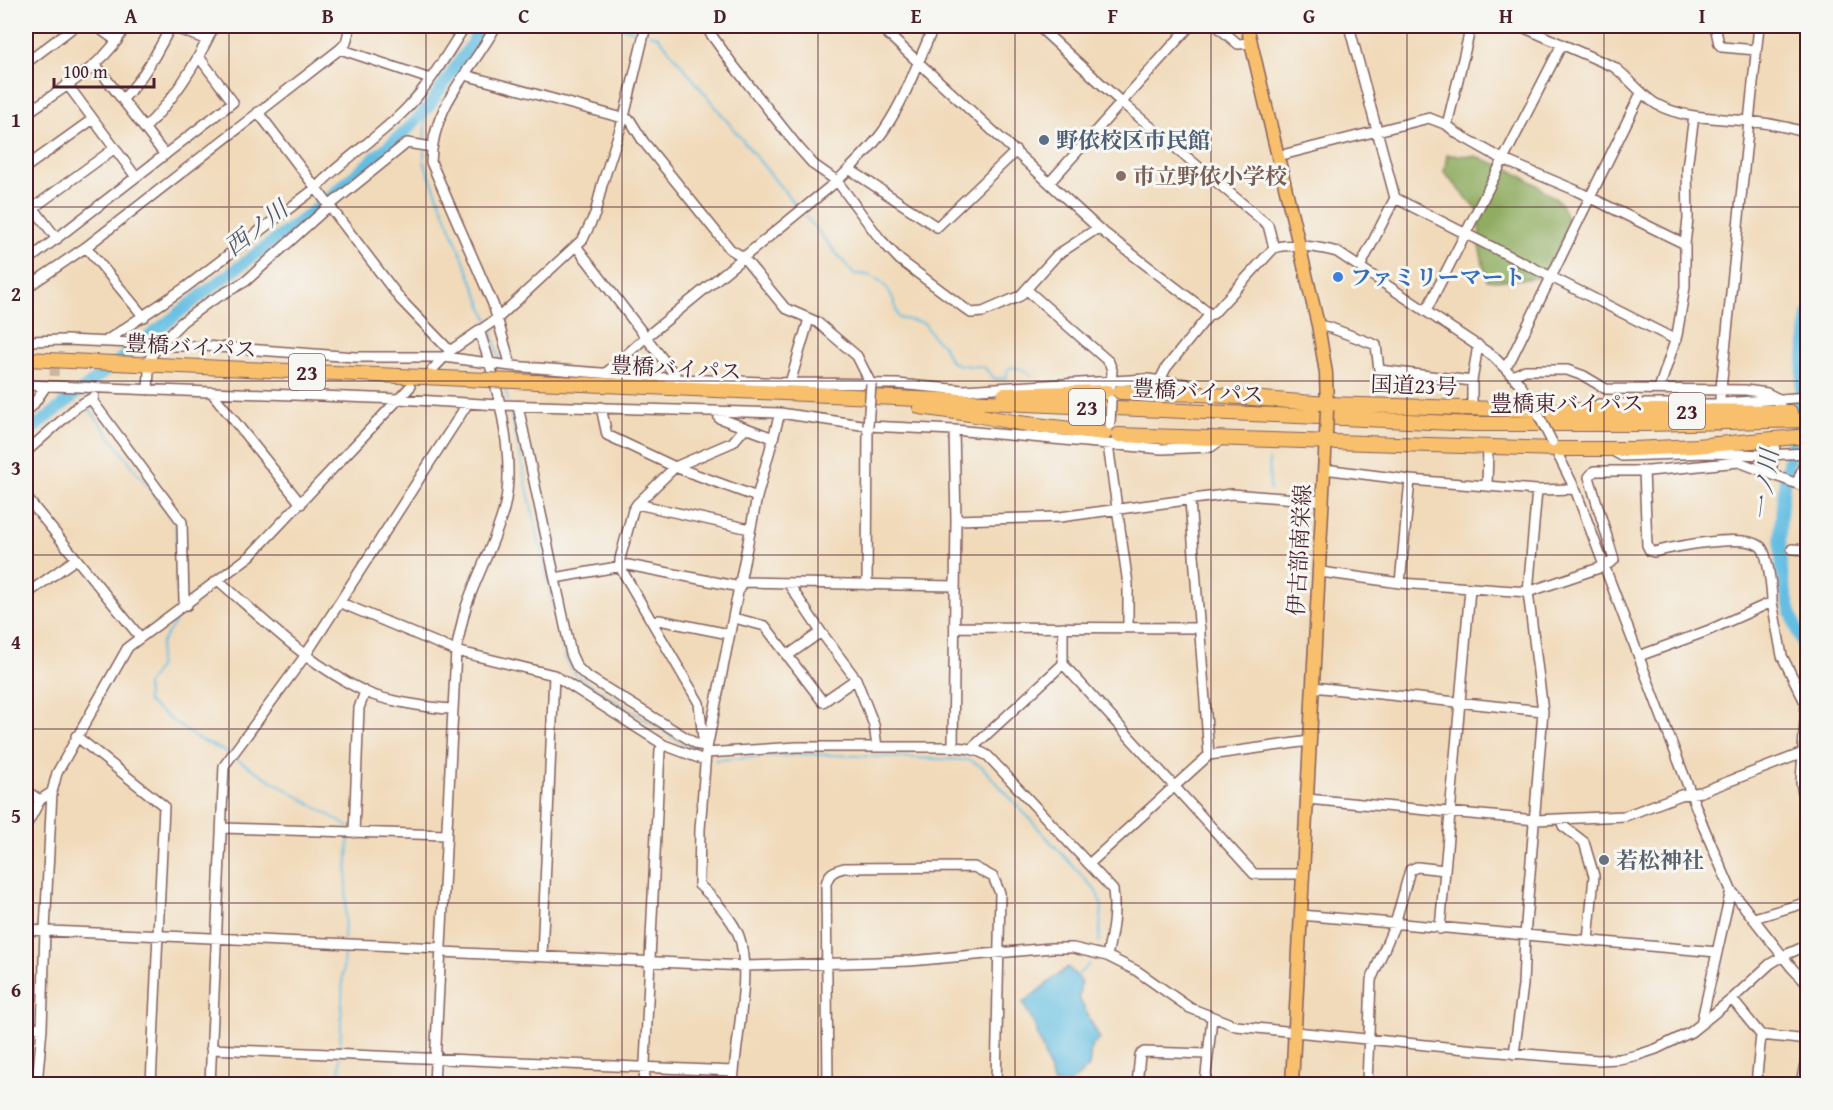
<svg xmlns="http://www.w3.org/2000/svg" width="1833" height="1110" font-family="'Gentium Book Plus','Noto Serif JP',serif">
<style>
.forest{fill:#8fac60;stroke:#6c6646;stroke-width:1.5}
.water{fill:#64bee2;stroke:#576e86;stroke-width:1.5}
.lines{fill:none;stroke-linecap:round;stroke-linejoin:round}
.stream{stroke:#64bee2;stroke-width:2}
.river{stroke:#64bee2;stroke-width:12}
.minor-tunnel{stroke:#d0b59d;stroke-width:9;stroke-dasharray:9 4.5;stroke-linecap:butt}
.minor-casing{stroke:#84605d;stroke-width:12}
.major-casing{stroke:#84605d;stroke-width:15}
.highway-casing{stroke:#84605d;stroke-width:16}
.minor{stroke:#fff;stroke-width:9}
.major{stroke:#f8bf6c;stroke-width:12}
.highway{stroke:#f8bf6c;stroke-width:14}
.minor-bridge-casing{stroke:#84605d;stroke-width:12;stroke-linecap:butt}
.major-bridge-casing{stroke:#84605d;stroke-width:15;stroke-linecap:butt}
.highway-bridge-casing{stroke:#84605d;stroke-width:16;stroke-linecap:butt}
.minor-bridge{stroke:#fff;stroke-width:9}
.major-bridge{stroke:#f8bf6c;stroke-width:12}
.highway-bridge{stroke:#f8bf6c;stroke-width:14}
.grid{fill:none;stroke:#4a1f2b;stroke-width:1.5;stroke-opacity:0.55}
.service-dot{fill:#5c6f8a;stroke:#f6f6f2;stroke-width:2}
.education-dot{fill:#8d6e63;stroke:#f6f6f2;stroke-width:2}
.shop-dot{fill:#3f7fe0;stroke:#f6f6f2;stroke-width:2}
.worship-dot{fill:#6b7280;stroke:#f6f6f2;stroke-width:2}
.labels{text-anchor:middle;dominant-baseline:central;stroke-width:6;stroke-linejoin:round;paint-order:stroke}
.shield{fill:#f6f6f2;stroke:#7e6067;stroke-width:1.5}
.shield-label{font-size:21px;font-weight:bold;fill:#4a1f2b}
.service-label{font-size:22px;font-weight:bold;fill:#4e5e75;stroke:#f6f6f2;text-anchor:start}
.education-label{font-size:22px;font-weight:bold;fill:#785e54;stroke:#f6f6f2;text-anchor:start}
.shop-label{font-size:22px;font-weight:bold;fill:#366cbe;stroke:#f6f6f2;text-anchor:start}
.street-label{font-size:22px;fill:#4a1f2b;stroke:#f6f6f2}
.worship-label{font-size:22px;font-weight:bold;fill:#5b616d;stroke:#f6f6f2;text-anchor:start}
.water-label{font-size:24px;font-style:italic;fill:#53576b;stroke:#f6f6f2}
.neatline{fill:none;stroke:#4a1f2b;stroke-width:2}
.grid-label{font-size:20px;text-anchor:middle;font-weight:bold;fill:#4a1f2b}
</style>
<rect width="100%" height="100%" fill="#f6f6f2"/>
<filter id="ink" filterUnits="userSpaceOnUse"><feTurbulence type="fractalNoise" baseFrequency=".0167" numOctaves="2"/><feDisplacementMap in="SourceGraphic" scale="12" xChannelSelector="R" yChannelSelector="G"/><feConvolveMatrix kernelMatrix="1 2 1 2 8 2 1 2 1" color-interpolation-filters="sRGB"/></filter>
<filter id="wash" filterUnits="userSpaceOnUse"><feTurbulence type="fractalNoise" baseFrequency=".008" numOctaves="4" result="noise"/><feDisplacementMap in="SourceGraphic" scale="24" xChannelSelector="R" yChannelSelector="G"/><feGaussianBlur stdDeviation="1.35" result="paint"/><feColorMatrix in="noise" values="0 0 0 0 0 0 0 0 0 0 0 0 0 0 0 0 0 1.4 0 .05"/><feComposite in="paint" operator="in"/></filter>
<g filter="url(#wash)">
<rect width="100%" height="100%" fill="#f1daba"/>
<!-- forest -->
<path class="forest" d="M 1447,155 L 1475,156 L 1509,169 L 1535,184 L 1560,202 L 1570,225 L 1557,251 L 1550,277 L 1495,281 L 1487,280 L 1479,246 L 1480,213 L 1444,172 Z"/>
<!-- water -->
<path class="water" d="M 1068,967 L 1081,981 L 1079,998 L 1100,1039 L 1091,1047 L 1089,1067 L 1069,1084 L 1054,1084 L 1034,1024 L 1023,1003 Z"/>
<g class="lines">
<!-- stream -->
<path class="stream" d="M 617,26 L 641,32
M 649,34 L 658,36 L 797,207
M 424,143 L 426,109
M 424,149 L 424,162 L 488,320
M 805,216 L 854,274 C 871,273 886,281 893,299 C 895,305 896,312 899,318 L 924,323 L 934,338 L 943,345 L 951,362 L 961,365 L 984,367 L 995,379 L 1007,378 L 1007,371 L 1011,367 L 1022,369 L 1031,375
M 490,325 L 500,363
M 505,386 L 508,401
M 87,406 L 174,521 L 176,529 L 177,606
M 510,410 L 565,658 L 577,676 L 696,752
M 1269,460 L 1270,490
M 176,621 L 161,643 L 158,668 L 147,684 L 147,702 L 196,738 L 229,753
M 236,759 L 349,827
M 715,760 L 806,754 L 970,760 L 982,767 L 1096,891 L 1102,906 L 1099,942
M 344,939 L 349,837
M 1076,977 L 1089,964
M 340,1050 L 344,948
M 339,1084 L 340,1057"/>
<!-- river -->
<path class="river" d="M 1808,315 C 1805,345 1803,376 1799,406 C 1796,429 1790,451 1786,473 C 1775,543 1778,592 1808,656
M 26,434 L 204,293 L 312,212 L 410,127 L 429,106 L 472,43 L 481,26"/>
</g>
</g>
<g filter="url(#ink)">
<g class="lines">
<!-- minor-tunnel -->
<path class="minor-tunnel" d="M 54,376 L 55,356
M 1714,458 L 1718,418"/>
<defs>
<path id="minor" d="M 96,26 L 117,41
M 170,26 L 207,40
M 496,26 C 470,73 433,104 431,162 L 493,304 L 511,366
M 705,26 L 733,65 L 798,147 L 814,165 L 837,181 L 880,239 L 900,260 L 971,313 L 983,312 L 1020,296 L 1057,255 L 1098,228
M 879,26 L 1098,228 L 1210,314
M 1038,26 L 1121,102 L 1268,225 L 1274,248
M 1217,26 L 1238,44 L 1251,43
M 1349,26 L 1395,198 L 1360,267
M 1448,26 L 1520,26 L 1614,67 C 1629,78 1640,94 1656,104 C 1683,119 1718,118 1748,121 C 1768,123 1788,127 1808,133
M 1715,26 L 1719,44 L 1722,47 L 1756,50
M 340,49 L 430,79
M 26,63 L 75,26
M 95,64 L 165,155
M 465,75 L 630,120 L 643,141 L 730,249 L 743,257 L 785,308 L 817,322 L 857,356 L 871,384
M 67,84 L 136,177
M 123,99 C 144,77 157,53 171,26
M 258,112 L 401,300 L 450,351
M 26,114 C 58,90 109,64 125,26
M 1447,125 L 1471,26
M 145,128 C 175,98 196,65 214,26
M 1278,156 L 1429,118 L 1447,125 L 1458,134 L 1504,160 L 1575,190 L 1685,244
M 26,167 L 93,119
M 849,169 L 937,227 L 1016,151
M 1050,182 L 1190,26
M 26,198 L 57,239
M 1395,198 L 1676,340
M 33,208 L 115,148
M 576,246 L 678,379
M 86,247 L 144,317
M 26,262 L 233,102 L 199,57
M 26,288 L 86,247 L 340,49 L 346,43 L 350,26
M 1027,290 L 1109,362 L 1112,370 L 1111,385
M 1426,311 L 1562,44
M 1318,325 L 1331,328 L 1376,345 L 1379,370 L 1472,381
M 26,341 L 66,340 L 154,344 L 158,346 L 204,346 L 355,357 L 444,357 L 511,366 L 678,379 L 790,383 L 897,384 L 963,390 L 1147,379 L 1186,384 L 1199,393
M 106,341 L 186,287 L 316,188 C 343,159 378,138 406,109 C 430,84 447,54 465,26
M 150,358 L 158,346 L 182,322 L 209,302 L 246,281 L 329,206 L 407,143 L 432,147
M 1505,367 L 1511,359 L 1641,93
M 432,370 L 450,351 L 498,318 L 583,239 L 595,214 L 602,185 L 624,117 L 646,26
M 606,373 L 646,337 L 837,181 C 853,165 871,149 884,130 C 906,98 918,61 934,26
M 1513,376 L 1525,370 L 1567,370 L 1584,376 L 1606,389 L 1745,390 L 1767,393 L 1777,398 L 1781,408
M 1160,380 L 1166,368 L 1210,314 L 1213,314 L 1274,248 C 1288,242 1323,248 1337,252 L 1493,356 L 1520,384 L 1538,414
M 790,383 L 809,319
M 26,385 L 399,399 L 499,405 L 780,413 L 868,426 L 954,430 L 1162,449 L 1211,447 L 1222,439
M 1659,389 L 1677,335 L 1685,287 L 1685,244 L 1688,219 L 1687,168 L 1694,116
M 148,390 L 149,371
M 212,393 L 301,504
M 1720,398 L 1759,26
M 91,399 L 182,522 L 184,600 L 187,605
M 518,406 L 571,654 L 577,667 L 585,675 L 698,745 L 703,744
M 601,407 L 607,435 L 675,467 L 757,497
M 1595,407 L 1599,404 L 1710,404 L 1808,397
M 1472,408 L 1472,381 L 1478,345
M 719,411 L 719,418 L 773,438
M 26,412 L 33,405 L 46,386
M 1108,445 L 1128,584 L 1128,627
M 1553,445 L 1575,489 L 1704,828 L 1731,890 L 1792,968 L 1808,985
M 1611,450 L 1622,456 L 1708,453 L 1765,455 L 1808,453
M 26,452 L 78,406 L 94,397
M 1324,469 L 1410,480 L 1487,486 L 1488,448
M 1644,471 L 1647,545 L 1650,551 L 1654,552 C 1674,547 1746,532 1761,547 C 1768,554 1772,591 1772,602
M 1771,473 L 1775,445
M 1797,483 L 1808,453
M 1487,486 L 1537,490 L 1575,489
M 26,497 L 140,637
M 1190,501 L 1209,755
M 637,504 L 750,529
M 956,520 L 1060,517 L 1231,494 L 1323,501
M 1792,549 L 1808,550
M 1321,572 L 1400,583 L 1528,592 L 1605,566 L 1614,560 L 1589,477 L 1594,471 L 1649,471 L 1739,462 L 1808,488
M 555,578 L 628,565 L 740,587
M 219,581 C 265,621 310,666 366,692 C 384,701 431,708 452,709
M 741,582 L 955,586
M 788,583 L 821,632 L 856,679 L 874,725 L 877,747
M 1400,583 L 1410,480
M 867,585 L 868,426
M 26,600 L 32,590 L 76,559
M 341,603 L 456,651 L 554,675 L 664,745 L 704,760
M 734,618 L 765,626 L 823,702 L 856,679
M 653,624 L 659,620 L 729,634
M 955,627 L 1200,628
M 1063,627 L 1063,664 L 1254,874 L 1304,874
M 787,656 L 821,632
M 1639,656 L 1707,631 L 1772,602 L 1782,656 L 1806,704 L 1801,782 L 1808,824
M 1313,687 L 1543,711 L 1528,592 L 1537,490
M 76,736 L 164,806 L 151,1084
M 704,747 L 699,703 L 620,567 L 620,559 L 633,510 L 637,504 L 675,467 L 733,442 L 744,429
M 953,747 L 956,520 L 954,430
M 971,749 L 1063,664
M 706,753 L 797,747 L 953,747 C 966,748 977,749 988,756 L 1113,890 C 1116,914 1112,933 1107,956
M 26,791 L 40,800 L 52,792
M 1307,799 L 1535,820 L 1625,816 L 1681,795 L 1701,792 L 1803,753
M 1561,819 L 1563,826 L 1584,842 L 1594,876 L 1588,941
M 26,826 L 40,800
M 222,828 L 446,835
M 354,833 L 359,708 L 365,692
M 1089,864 L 1209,755 L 1309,741
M 1301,915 L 1717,952
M 1754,918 L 1808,902
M 1440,929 L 1445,870
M 26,930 L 441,948
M 441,952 L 745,966 L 910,961 L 1051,948 L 1073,948 L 1107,956 L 1137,971 L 1190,1008 L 1236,1026 L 1476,1050 L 1598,1060 L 1619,1059 L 1638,1055 L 1656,1049 L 1691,1032 L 1732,999 L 1770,964 L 1783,956 L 1808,945
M 542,956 L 554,675
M 1732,999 L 1761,1035 L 1808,1040
M 1701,1024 L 1731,890
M 26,1027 L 42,1028
M 211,1049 L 733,1071
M 1514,1054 L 1523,985 L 1525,936 L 1543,711
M 37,1084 L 42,1028 L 45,930 L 52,792 L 57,773 L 128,647 L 250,556 L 410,387
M 210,1084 L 224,766 L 305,656 L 468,403
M 434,1084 L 456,651 C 459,636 462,621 466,607 C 477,574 495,543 504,509 C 517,458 496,379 479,330
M 644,1084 L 660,750 L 664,745
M 733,1084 C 735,1043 752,973 739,936 C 733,920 712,896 699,885 L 700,829 L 706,753 L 757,497 L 780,413
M 828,1084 L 826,884 C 829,873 833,871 844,868 L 974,867 L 993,877 L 1000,893 L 996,1084
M 1137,1084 L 1140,1055 L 1144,1052 L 1207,1054
M 1205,1084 L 1212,1018
M 1367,1084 L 1371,980 L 1395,924 L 1410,870 L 1417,867 L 1445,870 L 1470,589
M 1756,1084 L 1761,1035
M 1801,1084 L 1808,1049"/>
<path id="major" d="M 1247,26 L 1318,325 L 1326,373 L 1327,410
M 1292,1084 C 1304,868 1316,652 1326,435"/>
<path id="highway" d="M 26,359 L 487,380
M 514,381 L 1475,424 L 1648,424 L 1808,420
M 1120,392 L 1201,394 L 1327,404 L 1535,410 L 1790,412
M 1004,395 L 1107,392
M 920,407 L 970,414 L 1019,423 L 1105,433
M 1118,435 L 1556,449 L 1633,449 L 1696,446 L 1808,436"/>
</defs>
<!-- minor casing -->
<use href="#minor" class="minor-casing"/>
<!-- major casing -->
<use href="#major" class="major-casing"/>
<!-- highway casing -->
<use href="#highway" class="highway-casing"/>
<!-- minor -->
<use href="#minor" class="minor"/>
<!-- major -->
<use href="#major" class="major"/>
<!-- highway -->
<use href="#highway" class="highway"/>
<defs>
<path id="minor-bridge" d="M 1539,416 L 1552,442
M 1110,425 L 1111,400
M 868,426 L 871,384"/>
<path id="major-bridge" d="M 1326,435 L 1327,410"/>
<path id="highway-bridge" d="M 487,380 L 514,381"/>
</defs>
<!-- minor-bridge casing -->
<use href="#minor-bridge" class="minor-bridge-casing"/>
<!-- major-bridge casing -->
<use href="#major-bridge" class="major-bridge-casing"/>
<!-- highway-bridge casing -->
<use href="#highway-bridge" class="highway-bridge-casing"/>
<!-- minor-bridge -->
<use href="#minor-bridge" class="minor-bridge"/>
<!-- major-bridge -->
<use href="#major-bridge" class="major-bridge"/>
<!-- highway-bridge -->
<use href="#highway-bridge" class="highway-bridge"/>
</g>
</g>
<!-- grid -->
<path class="grid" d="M 229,26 L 229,1084M 426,26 L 426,1084M 622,26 L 622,1084M 818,26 L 818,1084M 1015,26 L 1015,1084M 1211,26 L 1211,1084M 1407,26 L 1407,1084M 1604,26 L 1604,1084M 26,207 L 1808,207M 26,381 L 1808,381M 26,555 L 1808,555M 26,729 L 1808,729M 26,903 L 1808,903"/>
<!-- markers -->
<circle class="service-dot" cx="1044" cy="140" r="6"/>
<circle class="education-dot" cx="1121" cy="176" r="6"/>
<circle class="shop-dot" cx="1338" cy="277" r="6"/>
<circle class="worship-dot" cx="1604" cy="860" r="6"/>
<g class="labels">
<!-- shield labels -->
<g class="shield">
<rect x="289" y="354" width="36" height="36" rx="4.5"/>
<rect x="1069" y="389" width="36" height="36" rx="4.5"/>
<rect x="1669" y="393" width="36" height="36" rx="4.5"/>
</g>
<g class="shield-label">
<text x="307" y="372">23</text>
<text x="1087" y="407">23</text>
<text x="1687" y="411">23</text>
</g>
<!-- service labels -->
<g class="service-label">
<text x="1056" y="140">野依校区市民館</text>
</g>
<!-- education labels -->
<g class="education-label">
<text x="1133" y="176">市立野依小学校</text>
</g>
<!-- shop labels -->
<g class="shop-label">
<text x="1350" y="277">ファミリーマート</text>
</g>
<!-- street labels -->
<g class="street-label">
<text transform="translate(191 346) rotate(3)">豊橋バイパス</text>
<text transform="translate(676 368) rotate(3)">豊橋バイパス</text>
<text transform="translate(1414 385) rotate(2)">国道23号</text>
<text transform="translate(1198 391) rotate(3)">豊橋バイパス</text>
<text x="1567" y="403">豊橋東バイパス</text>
<text transform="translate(1299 550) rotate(-87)">伊古部南栄線</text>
</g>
<!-- worship labels -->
<g class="worship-label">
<text x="1616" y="860">若松神社</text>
</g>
<!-- water labels -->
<g class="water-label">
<text transform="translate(256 228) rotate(-38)">西ノ川</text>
<text transform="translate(1765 485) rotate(-83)">一ノ川</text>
</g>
</g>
<!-- margin -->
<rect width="1833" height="1110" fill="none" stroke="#f6f6f2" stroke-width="66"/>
<!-- scale -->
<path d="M54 78v9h100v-9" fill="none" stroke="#4a1f2b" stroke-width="3"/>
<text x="63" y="78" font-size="18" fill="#4a1f2b" stroke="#f6f6f2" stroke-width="4.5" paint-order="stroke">100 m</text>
<rect x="33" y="33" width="1767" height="1044" class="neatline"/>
<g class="grid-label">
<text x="131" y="23">A</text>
<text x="328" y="23">B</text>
<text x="524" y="23">C</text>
<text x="720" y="23">D</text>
<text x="916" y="23">E</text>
<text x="1113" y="23">F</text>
<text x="1309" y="23">G</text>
<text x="1506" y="23">H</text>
<text x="1702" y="23">I</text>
<text x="16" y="127">1</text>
<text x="16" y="301">2</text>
<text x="16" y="475">3</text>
<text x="16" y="649">4</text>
<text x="16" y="823">5</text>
<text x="16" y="997">6</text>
</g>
</svg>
